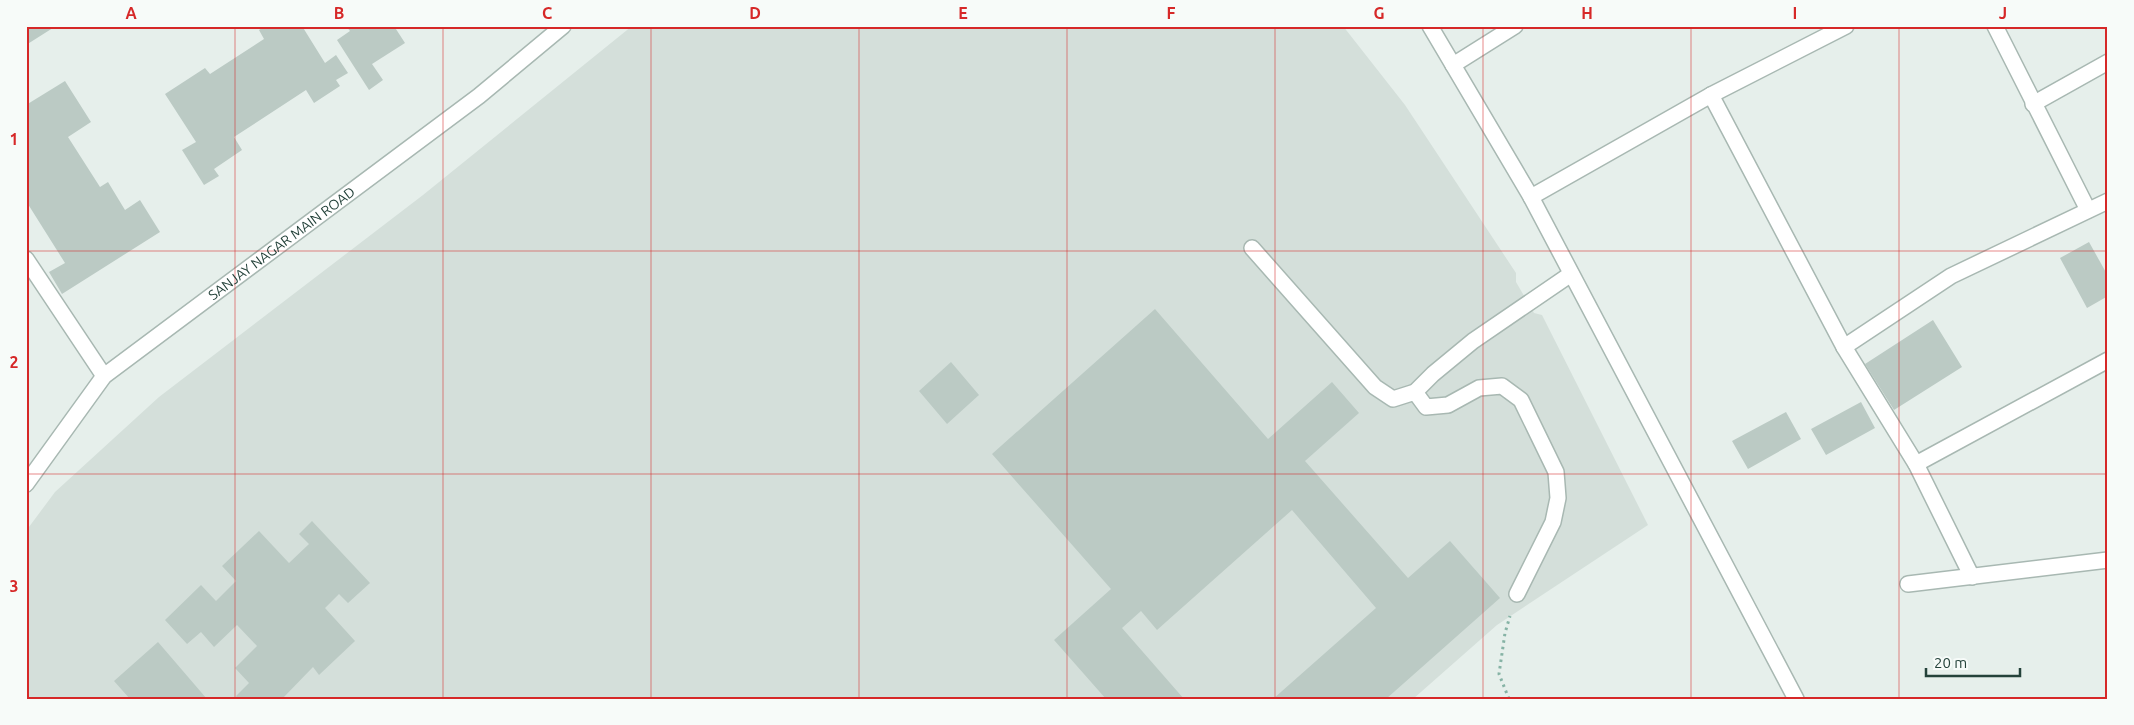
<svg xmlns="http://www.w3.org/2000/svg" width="2134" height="725" font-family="Ubuntu,sans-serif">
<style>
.built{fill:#d4dfda}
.building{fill:#bbcac4}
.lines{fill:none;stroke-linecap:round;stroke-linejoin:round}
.minor-casing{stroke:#a8b8b2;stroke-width:18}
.path{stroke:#86b3a5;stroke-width:3;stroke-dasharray:2.5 4;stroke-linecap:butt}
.minor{stroke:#fff;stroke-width:15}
.grid{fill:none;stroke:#d62828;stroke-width:1;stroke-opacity:0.55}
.labels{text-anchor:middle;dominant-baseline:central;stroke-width:5;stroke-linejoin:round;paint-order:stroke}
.street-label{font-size:14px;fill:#24423a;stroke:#f7fbf9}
.neatline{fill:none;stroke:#d62828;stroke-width:2}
.grid-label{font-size:16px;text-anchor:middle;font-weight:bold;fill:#d62828}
</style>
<rect width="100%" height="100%" fill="#e6efeb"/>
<!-- built -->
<path class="built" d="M 632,26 L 1343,26 L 1405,105 L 1516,273 L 1516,282 L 1534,313 L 1542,315 L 1648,525 L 1497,625 L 1413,699 L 26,699 L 26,531 L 55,492 L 159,397 L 423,195 Z"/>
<!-- building -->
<path class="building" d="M 26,26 L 56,26 L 26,45 Z
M 265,26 L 302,26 L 325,63 L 336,55 L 348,73 L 336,80 L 340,86 L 314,103 L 306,90 L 234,137 L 242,150 L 214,169 L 219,176 L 204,185 L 182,150 L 196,142 L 165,94 L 205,68 L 210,74 L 264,39 L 259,30 Z
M 346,26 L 394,26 L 405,43 L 372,64 L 383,80 L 369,90 L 337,40 L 350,31 Z
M 65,81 L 91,122 L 68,137 L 100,187 L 108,182 L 125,210 L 140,200 L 160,232 L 62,294 L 49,272 L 65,263 L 26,201 L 26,105 Z
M 2089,242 L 2108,276 L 2108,296 L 2087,308 L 2060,258 Z
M 1155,309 L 1268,439 L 1332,382 L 1359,413 L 1305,461 L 1408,578 L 1450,541 L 1500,598 L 1386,699 L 1273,699 L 1376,608 L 1292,510 L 1157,630 L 1141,611 L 1122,628 L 1184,699 L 1106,699 L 1054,640 L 1111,589 L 992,454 Z
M 1933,320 L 1962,367 L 1894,410 L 1865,364 Z
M 951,362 L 979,395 L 947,424 L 919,391 Z
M 1861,402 L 1875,428 L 1826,455 L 1811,429 Z
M 1786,412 L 1801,439 L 1748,469 L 1732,441 Z
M 312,521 L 370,583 L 348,603 L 339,594 L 325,608 L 355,641 L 319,675 L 313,667 L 282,699 L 238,699 L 236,696 L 249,683 L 235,668 L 257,646 L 237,625 L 214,647 L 201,632 L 187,644 L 165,620 L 201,585 L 216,601 L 236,581 L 222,566 L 259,531 L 289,563 L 309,544 L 299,534 Z
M 158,642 L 207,699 L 130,699 L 114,681 Z"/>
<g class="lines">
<defs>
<g id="minor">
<path d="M 1430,26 L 1531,197 L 1796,699"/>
<path d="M 1995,26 L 2088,210"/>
<path d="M 1453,65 L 1515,26"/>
<path d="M 1711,95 L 1844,347 L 1916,464 L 1972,577"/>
<path d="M 2033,104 L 2108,62"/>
<path d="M 1531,197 L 1711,95 L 1846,26"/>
<path d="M 1252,248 L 1375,387 L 1393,399 L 1415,392 L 1433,374 L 1473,341 L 1571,274"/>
<path d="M 26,259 L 104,376"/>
<path d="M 1844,347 L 1951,276 L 2108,201"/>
<path d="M 1415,392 L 1426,407 L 1448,405 L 1479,388 L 1502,386 L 1521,400 L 1556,472 L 1558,498 L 1553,522 L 1517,594"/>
<path d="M 1916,464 L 2108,360"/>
<path id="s1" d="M 26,484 L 104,376 L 479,96 L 563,26"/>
<path d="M 1908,584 L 2108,560"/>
</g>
</defs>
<!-- minor casing -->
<use href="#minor" class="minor-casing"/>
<!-- path -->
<path class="path" d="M 1509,699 L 1499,674 L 1505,633 L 1510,616"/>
<!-- minor -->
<use href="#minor" class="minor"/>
</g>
<!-- grid -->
<path class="grid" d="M 235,26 L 235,699M 443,26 L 443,699M 651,26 L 651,699M 859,26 L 859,699M 1067,26 L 1067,699M 1275,26 L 1275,699M 1483,26 L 1483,699M 1691,26 L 1691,699M 1899,26 L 1899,699M 26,251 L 2108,251M 26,474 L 2108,474"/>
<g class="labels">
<!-- street labels -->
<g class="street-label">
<text stroke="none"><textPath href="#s1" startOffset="355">SANJAY NAGAR MAIN ROAD</textPath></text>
</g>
</g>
<!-- border -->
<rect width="2134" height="725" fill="none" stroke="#f7fbf9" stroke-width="55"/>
<!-- scale -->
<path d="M1926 668v8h94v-8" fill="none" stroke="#24423a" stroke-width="2.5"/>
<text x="1934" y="668" font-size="15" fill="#24423a" stroke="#f7fbf9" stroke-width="4" paint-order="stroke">20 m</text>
<rect x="28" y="28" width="2078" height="670" class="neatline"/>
<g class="grid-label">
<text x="131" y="19">A</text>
<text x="339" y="19">B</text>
<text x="547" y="19">C</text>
<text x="755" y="19">D</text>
<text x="963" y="19">E</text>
<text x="1171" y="19">F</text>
<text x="1379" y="19">G</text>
<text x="1587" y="19">H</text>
<text x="1795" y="19">I</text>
<text x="2003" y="19">J</text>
<text x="14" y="145">1</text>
<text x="14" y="368">2</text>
<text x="14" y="592">3</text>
</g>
</svg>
